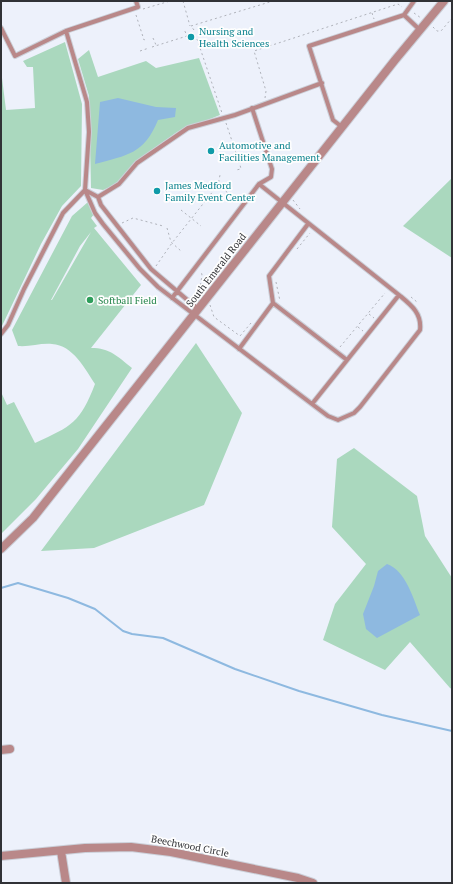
<svg xmlns="http://www.w3.org/2000/svg" width="453" height="884" font-family="'PT Serif',serif">
<style>
.green{fill:#aad8be;fill-rule:evenodd}
.water{fill:#8eb9e0}
.lines{fill:none;stroke-linecap:round;stroke-linejoin:round}
.stream{stroke:#8eb9e0;stroke-width:2}
.service-casing{stroke:#cbcfd8;stroke-width:6}
.minor-casing{stroke:#cbcfd8;stroke-width:10}
.tertiary-casing{stroke:#cbcfd8;stroke-width:10}
.path{stroke:#afb2ba;stroke-width:1;stroke-dasharray:2 3;stroke-linecap:butt}
.service{stroke:#b98889;stroke-width:4}
.minor{stroke:#b98889;stroke-width:8}
.tertiary{stroke:#b98889;stroke-width:8}
.culture-dot{fill:#0f9aa8;stroke:#fefefe;stroke-width:1.5}
.leisure-dot{fill:#2e9e5b;stroke:#fefefe;stroke-width:1.5}
.labels{text-anchor:middle;dominant-baseline:central;stroke-width:3.5;stroke-linejoin:round;paint-order:stroke}
.culture-label{font-size:10px;fill:#0d838f;stroke:#fefefe;text-anchor:start}
.street-label{font-size:10px;fill:#313236;stroke:#fefefe}
.leisure-label{font-size:10px;fill:#27864d;stroke:#fefefe;text-anchor:start}
</style>
<rect width="100%" height="100%" fill="#edf1fb"/>
<!-- green -->
<path class="green" d="M 65,42 L 82,104 L 81,186 L 62,206 L 41,244 L 1,328 L 1,70 L 6,110 L 35,108 L 33,67 L 27,67 L 23,61 Z
M 89,50 L 98,77 L 146,61 L 156,68 L 199,58 L 220,115 L 177,132 L 139,159 L 117,184 L 103,190 L 91,188 L 89,96 L 78,59 Z
M 452,178 L 452,258 L 403,226 Z
M 88,202 L 93,204 L 95,213 L 91,218 L 97,226 L 94,228 L 141,285 L 91,348 C 110,348 117,356 132,368 L 78,449 L 36,499 L 1,534 L 1,392 L 7,405 L 14,402 L 35,443 C 72,426 80,423 95,384 C 85,369 73,345 52,344 C 40,343 30,347 18,346 L 12,330 L 72,216 ZM 91,232 L 52,300 L 51,300 L 80,246 Z
M 196,343 L 242,413 L 204,505 L 94,548 L 41,551 Z
M 354,448 L 417,496 L 425,536 L 452,578 L 452,689 L 450,688 L 410,642 L 385,670 L 323,640 L 335,604 L 366,564 L 332,527 L 337,459 Z"/>
<!-- water -->
<path class="water" d="M 118,98 L 156,107 L 176,108 L 175,117 L 158,120 C 144,154 128,155 95,164 L 100,102 Z
M 387,564 C 406,571 413,598 420,615 L 377,638 L 366,629 L 363,614 L 374,586 L 378,571 Z"/>
<g class="lines">
<!-- stream -->
<path class="stream" d="M 1,588 L 18,583 L 68,598 L 95,609 L 123,631 L 132,634 L 163,638 L 235,669 L 299,691 L 382,715 L 452,731"/>
<defs>
<path id="service" d="M 414,1 L 404,15 L 420,30
M 1,28 L 15,56 L 66,31 L 138,7 L 136,1
M 342,127 L 333,120 L 309,46 L 404,15
M 85,190 L 95,213 L 103,224 L 140,269 L 158,287 L 312,404 L 399,295 L 259,184
M 85,190 L 98,197 L 101,205 L 151,269 L 198,309
M 98,197 L 119,184 L 137,163 L 188,128 L 235,115 L 322,83
M 172,298 L 259,184 L 271,177 L 272,169 L 252,108
M 273,303 L 347,360
M 1,334 L 8,325 L 24,289 L 63,213 L 85,190 L 89,132 L 87,102 L 66,31
M 239,349 L 273,303 L 269,276 L 308,224
M 312,404 L 328,416 L 338,420 L 354,413 L 360,407 L 420,330 C 422,313 411,305 399,295"/>
<path id="minor" d="M 1,750 L 10,749
M 61,851 L 66,883
M 1,856 L 85,848 L 131,847 L 171,852 L 298,878 L 313,883"/>
<path id="tertiary" d="M 1,549 L 33,518 L 395,60 L 444,1"/>
</defs>
<!-- service casing -->
<use href="#service" class="service-casing"/>
<!-- minor casing -->
<use href="#minor" class="minor-casing"/>
<!-- tertiary casing -->
<use href="#tertiary" class="tertiary-casing"/>
<!-- path -->
<path class="path" d="M 183,1 L 190,26
M 143,9 L 170,1
M 372,13 L 374,19
M 414,13 L 421,18
M 136,15 L 144,40 L 146,39
M 433,27 L 437,31 L 441,31 L 452,18
M 194,30 L 191,26 L 273,1
M 153,38 L 156,45
M 197,39 L 222,113
M 152,47 L 187,36 L 184,29
M 140,51 L 149,48
M 265,98 L 266,91 L 254,51 L 398,4 L 402,7
M 226,123 L 240,165 L 241,169 L 236,170
M 218,185 L 228,193
M 293,200 L 300,209
M 181,210 L 201,226
M 122,223 L 133,218 L 163,226
M 167,228 L 171,242 L 181,251
M 297,249 L 310,233
M 156,266 L 172,243 L 218,185 L 220,175
M 276,282 L 280,301
M 199,295 L 202,275 L 201,271
M 411,297 L 417,302
M 210,305 L 214,317 L 240,336 L 251,323
M 369,314 L 374,318
M 358,327 L 363,331
M 340,347 L 385,293"/>
<!-- service -->
<use href="#service" class="service"/>
<!-- minor -->
<use href="#minor" class="minor"/>
<!-- tertiary -->
<use href="#tertiary" class="tertiary"/>
</g>
<!-- markers -->
<g class="culture-dot">
<circle cx="191" cy="37" r="4"/>
<circle cx="211" cy="151" r="4"/>
<circle cx="157" cy="191" r="4"/>
</g>
<circle class="leisure-dot" cx="90" cy="300" r="4"/>
<g class="labels">
<!-- culture labels -->
<g class="culture-label">
<text x="199" y="31">Nursing and<tspan x="199" dy="12">Health Sciences</tspan></text>
<text x="219" y="145">Automotive and<tspan x="219" dy="12">Facilities Management</tspan></text>
<text x="165" y="185">James Medford<tspan x="165" dy="12">Family Event Center</tspan></text>
</g>
<!-- street labels -->
<g class="street-label">
<text transform="translate(216 270) rotate(-52)">South Emerald Road</text>
<text transform="translate(190 846) rotate(11)">Beechwood Circle</text>
</g>
<!-- leisure labels -->
<g class="leisure-label">
<text x="98" y="300">Softball Field</text>
</g>
</g>
<!-- border -->
<rect width="453" height="884" fill="none" stroke="#313236" stroke-width="4"/>
</svg>
